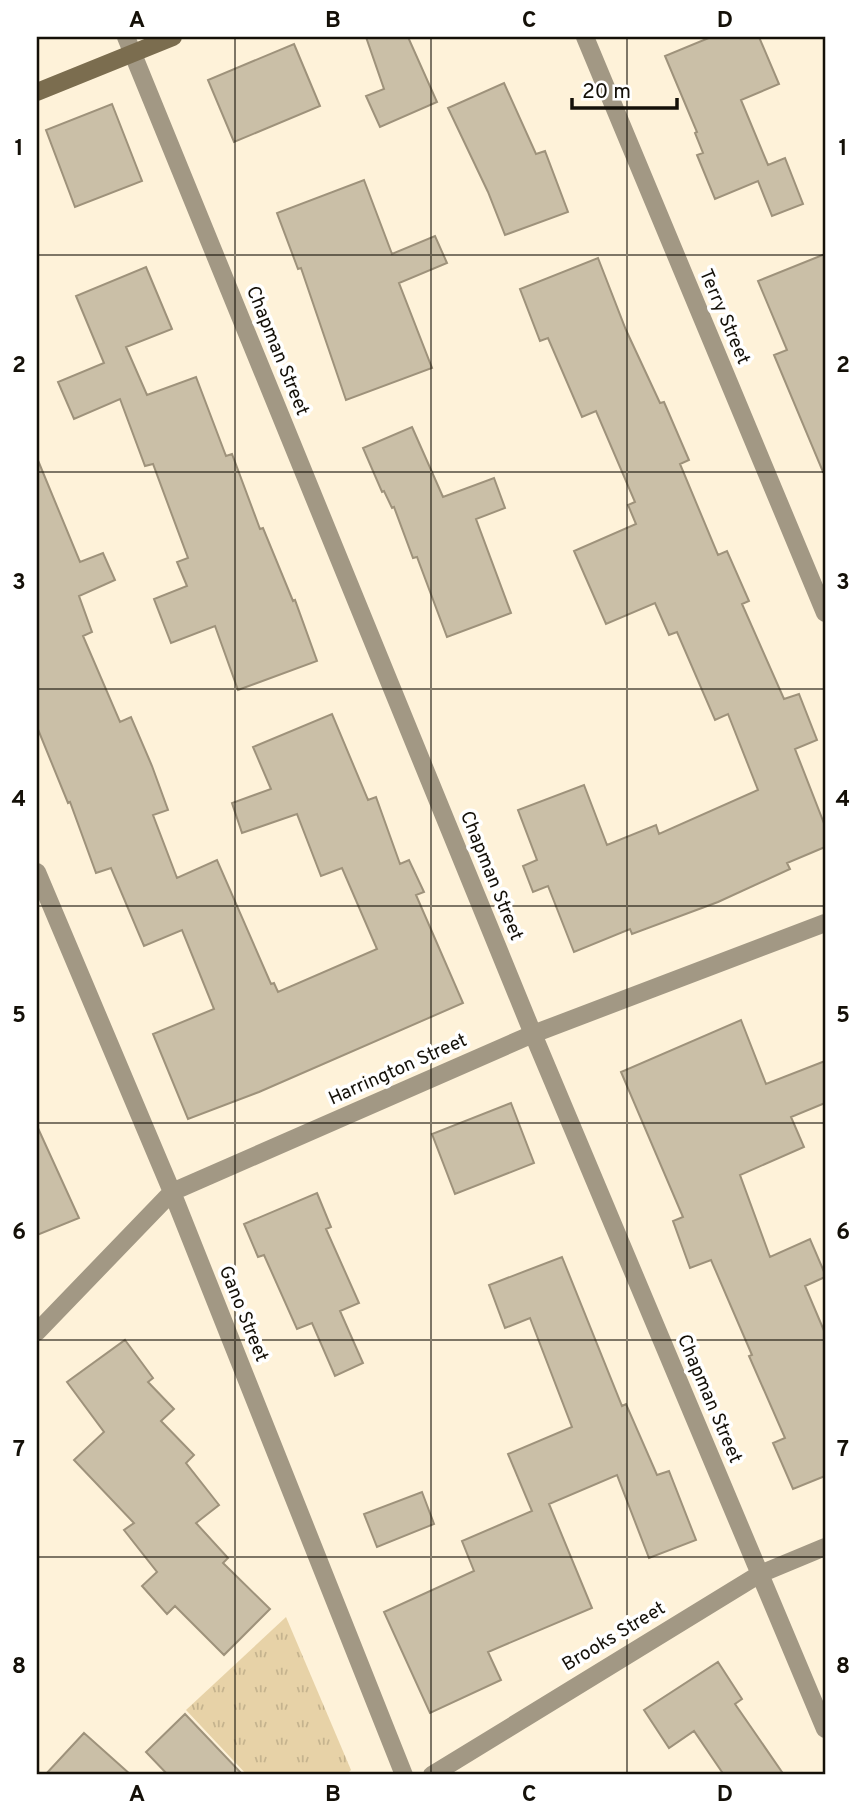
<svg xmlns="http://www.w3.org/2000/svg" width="862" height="1812" font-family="Overpass,sans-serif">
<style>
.grass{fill:url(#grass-tufts)}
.building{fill:#cabfa7;stroke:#9e927b;stroke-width:2}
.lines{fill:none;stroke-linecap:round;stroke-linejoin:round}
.minor{stroke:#a29884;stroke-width:18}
.secondary{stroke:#7b6d4f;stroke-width:18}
.grid{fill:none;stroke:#141008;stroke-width:2;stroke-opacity:0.55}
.labels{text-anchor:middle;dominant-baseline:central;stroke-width:7;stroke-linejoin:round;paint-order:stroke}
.street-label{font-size:19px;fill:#141008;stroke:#fff}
.neatline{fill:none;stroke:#141008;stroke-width:2.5}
.grid-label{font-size:23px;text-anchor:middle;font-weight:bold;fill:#141008}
</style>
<defs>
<pattern id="grass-tufts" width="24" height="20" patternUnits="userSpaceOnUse" patternTransform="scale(1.75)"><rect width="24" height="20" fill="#e7d2a7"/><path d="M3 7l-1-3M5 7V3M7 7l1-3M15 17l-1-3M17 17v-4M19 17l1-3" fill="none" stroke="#c5b38e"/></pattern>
</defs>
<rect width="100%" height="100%" fill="#fef2d9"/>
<!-- grass -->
<path class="grass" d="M 286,1617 L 351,1770 L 346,1775 L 247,1775 L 186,1710 Z"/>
<!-- building -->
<path class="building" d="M 366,37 L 408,37 L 437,102 L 380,127 L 366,96 L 384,89 Z
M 711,37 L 759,37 L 779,84 L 741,100 L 768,165 L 785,158 L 803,204 L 772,216 L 758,181 L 715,199 L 697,155 L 703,153 L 695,133 L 697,132 L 665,56 Z
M 294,44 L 320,106 L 234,142 L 208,80 Z
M 504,83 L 536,154 L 545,151 L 568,212 L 505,235 L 488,192 L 448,108 Z
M 112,104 L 142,181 L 75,207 L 46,130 Z
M 364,180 L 392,254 L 435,236 L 447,263 L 399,283 L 432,368 L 346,400 L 301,268 L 298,269 L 277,213 Z
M 825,254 L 825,471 L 823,472 L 774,355 L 787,350 L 758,281 Z
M 598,258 L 626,330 L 660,403 L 664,402 L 689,460 L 680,464 L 718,555 L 727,551 L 749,601 L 742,604 L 784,699 L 799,694 L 817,740 L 795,749 L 825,826 L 825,847 L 787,863 L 790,869 L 718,902 L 632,934 L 630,929 L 574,952 L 548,886 L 533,892 L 523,866 L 537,860 L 518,810 L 584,785 L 607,845 L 656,825 L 659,834 L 758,790 L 728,714 L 715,720 L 677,632 L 669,635 L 655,603 L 606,624 L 574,551 L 636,524 L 628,505 L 635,502 L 596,411 L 582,417 L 548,338 L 540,341 L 520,289 Z
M 146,267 L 172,329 L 126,347 L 147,395 L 196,377 L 226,456 L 232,454 L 260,529 L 263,528 L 293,601 L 295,600 L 317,661 L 238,690 L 215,626 L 171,643 L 154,599 L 187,586 L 177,562 L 188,558 L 153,464 L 145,466 L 120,399 L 74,419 L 58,382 L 104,363 L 76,296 Z
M 412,427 L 443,497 L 494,478 L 505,508 L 476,519 L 511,613 L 447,637 L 417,557 L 413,558 L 394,507 L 392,508 L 384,491 L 382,492 L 363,448 Z
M 37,458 L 80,562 L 103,553 L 115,580 L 79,596 L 92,632 L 83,636 L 120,722 L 131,717 L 152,766 L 168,810 L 153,815 L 177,878 L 217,860 L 271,984 L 274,983 L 278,992 L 377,949 L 342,868 L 321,876 L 297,814 L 242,833 L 232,803 L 271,789 L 253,747 L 332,714 L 368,800 L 376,797 L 400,864 L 409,860 L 424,892 L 416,895 L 463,1003 L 259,1092 L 188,1119 L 153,1034 L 214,1009 L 182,930 L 144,946 L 111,868 L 96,873 L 70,802 L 68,803 L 37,727 Z
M 741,1020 L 766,1084 L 825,1061 L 825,1103 L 791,1117 L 804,1147 L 740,1175 L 770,1257 L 810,1239 L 825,1274 L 825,1277 L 805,1286 L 825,1333 L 825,1476 L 793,1489 L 773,1443 L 785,1438 L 749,1356 L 752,1355 L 711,1260 L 690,1268 L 673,1221 L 683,1217 L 621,1072 Z
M 511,1103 L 534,1163 L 455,1194 L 432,1134 Z
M 37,1126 L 79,1218 L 37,1235 Z
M 317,1193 L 331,1227 L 326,1229 L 359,1303 L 340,1311 L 363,1363 L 335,1376 L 312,1323 L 297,1329 L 264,1255 L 258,1257 L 244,1224 Z
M 562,1257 L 622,1406 L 626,1404 L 657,1475 L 669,1471 L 696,1540 L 649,1558 L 617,1475 L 549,1504 L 592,1608 L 488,1652 L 501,1680 L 430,1713 L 384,1612 L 474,1571 L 462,1541 L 532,1511 L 508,1454 L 572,1427 L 530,1318 L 505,1328 L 489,1285 Z
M 125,1340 L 153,1378 L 148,1382 L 174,1409 L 161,1421 L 194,1455 L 186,1463 L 219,1505 L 196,1523 L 228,1558 L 223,1563 L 270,1609 L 224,1655 L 175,1606 L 167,1614 L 142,1586 L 157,1572 L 124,1530 L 134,1523 L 74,1460 L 104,1432 L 67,1382 Z
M 422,1492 L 434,1524 L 377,1547 L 364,1514 Z
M 718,1662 L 742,1699 L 735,1704 L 784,1775 L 724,1775 L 694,1731 L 669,1748 L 644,1710 Z
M 185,1714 L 243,1775 L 168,1775 L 146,1752 Z
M 84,1733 L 131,1775 L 45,1775 Z"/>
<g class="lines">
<!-- minor -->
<path class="minor" d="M 126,37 L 533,1034 L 825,1729
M 585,37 L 825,613
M 37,872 L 172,1192 L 404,1775
M 37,1332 L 172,1192 L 533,1034 L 825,923
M 432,1775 L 760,1574 L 825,1547"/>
<!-- secondary -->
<path class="secondary" d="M 37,92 L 173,37"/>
</g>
<!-- grid -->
<path class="grid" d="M 235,37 L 235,1775M 431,37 L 431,1775M 627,37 L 627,1775M 37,255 L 825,255M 37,472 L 825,472M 37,689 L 825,689M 37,906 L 825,906M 37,1123 L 825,1123M 37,1340 L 825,1340M 37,1557 L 825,1557"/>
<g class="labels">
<!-- street labels -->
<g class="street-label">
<text transform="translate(724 317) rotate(67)">Terry Street</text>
<text transform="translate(277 351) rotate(68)">Chapman Street</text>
<text transform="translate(491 876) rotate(68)">Chapman Street</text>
<text transform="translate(398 1070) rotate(-24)">Harrington Street</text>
<text transform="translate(243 1314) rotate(68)">Gano Street</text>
<text transform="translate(709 1399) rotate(67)">Chapman Street</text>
<text transform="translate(614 1637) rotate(-31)">Brooks Street</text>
</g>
</g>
<!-- border -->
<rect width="862" height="1812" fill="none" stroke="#ffffff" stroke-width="77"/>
<!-- scale -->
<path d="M572 98v10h105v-10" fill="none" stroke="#141008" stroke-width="3.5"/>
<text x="582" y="98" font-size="21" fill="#141008" stroke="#ffffff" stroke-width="5" paint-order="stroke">20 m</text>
<rect x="38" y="38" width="786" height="1735" class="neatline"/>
<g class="grid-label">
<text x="137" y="27">A</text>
<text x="333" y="27">B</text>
<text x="529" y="27">C</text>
<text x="725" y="27">D</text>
<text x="19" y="155">1</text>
<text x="843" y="155">1</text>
<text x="19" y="372">2</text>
<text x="843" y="372">2</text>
<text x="19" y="589">3</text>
<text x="843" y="589">3</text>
<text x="19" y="806">4</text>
<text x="843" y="806">4</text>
<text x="19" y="1022">5</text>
<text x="843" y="1022">5</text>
<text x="19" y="1239">6</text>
<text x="843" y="1239">6</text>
<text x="19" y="1456">7</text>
<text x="843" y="1456">7</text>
<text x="19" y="1673">8</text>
<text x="843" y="1673">8</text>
<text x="137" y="1801">A</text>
<text x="333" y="1801">B</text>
<text x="529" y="1801">C</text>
<text x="725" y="1801">D</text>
</g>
</svg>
